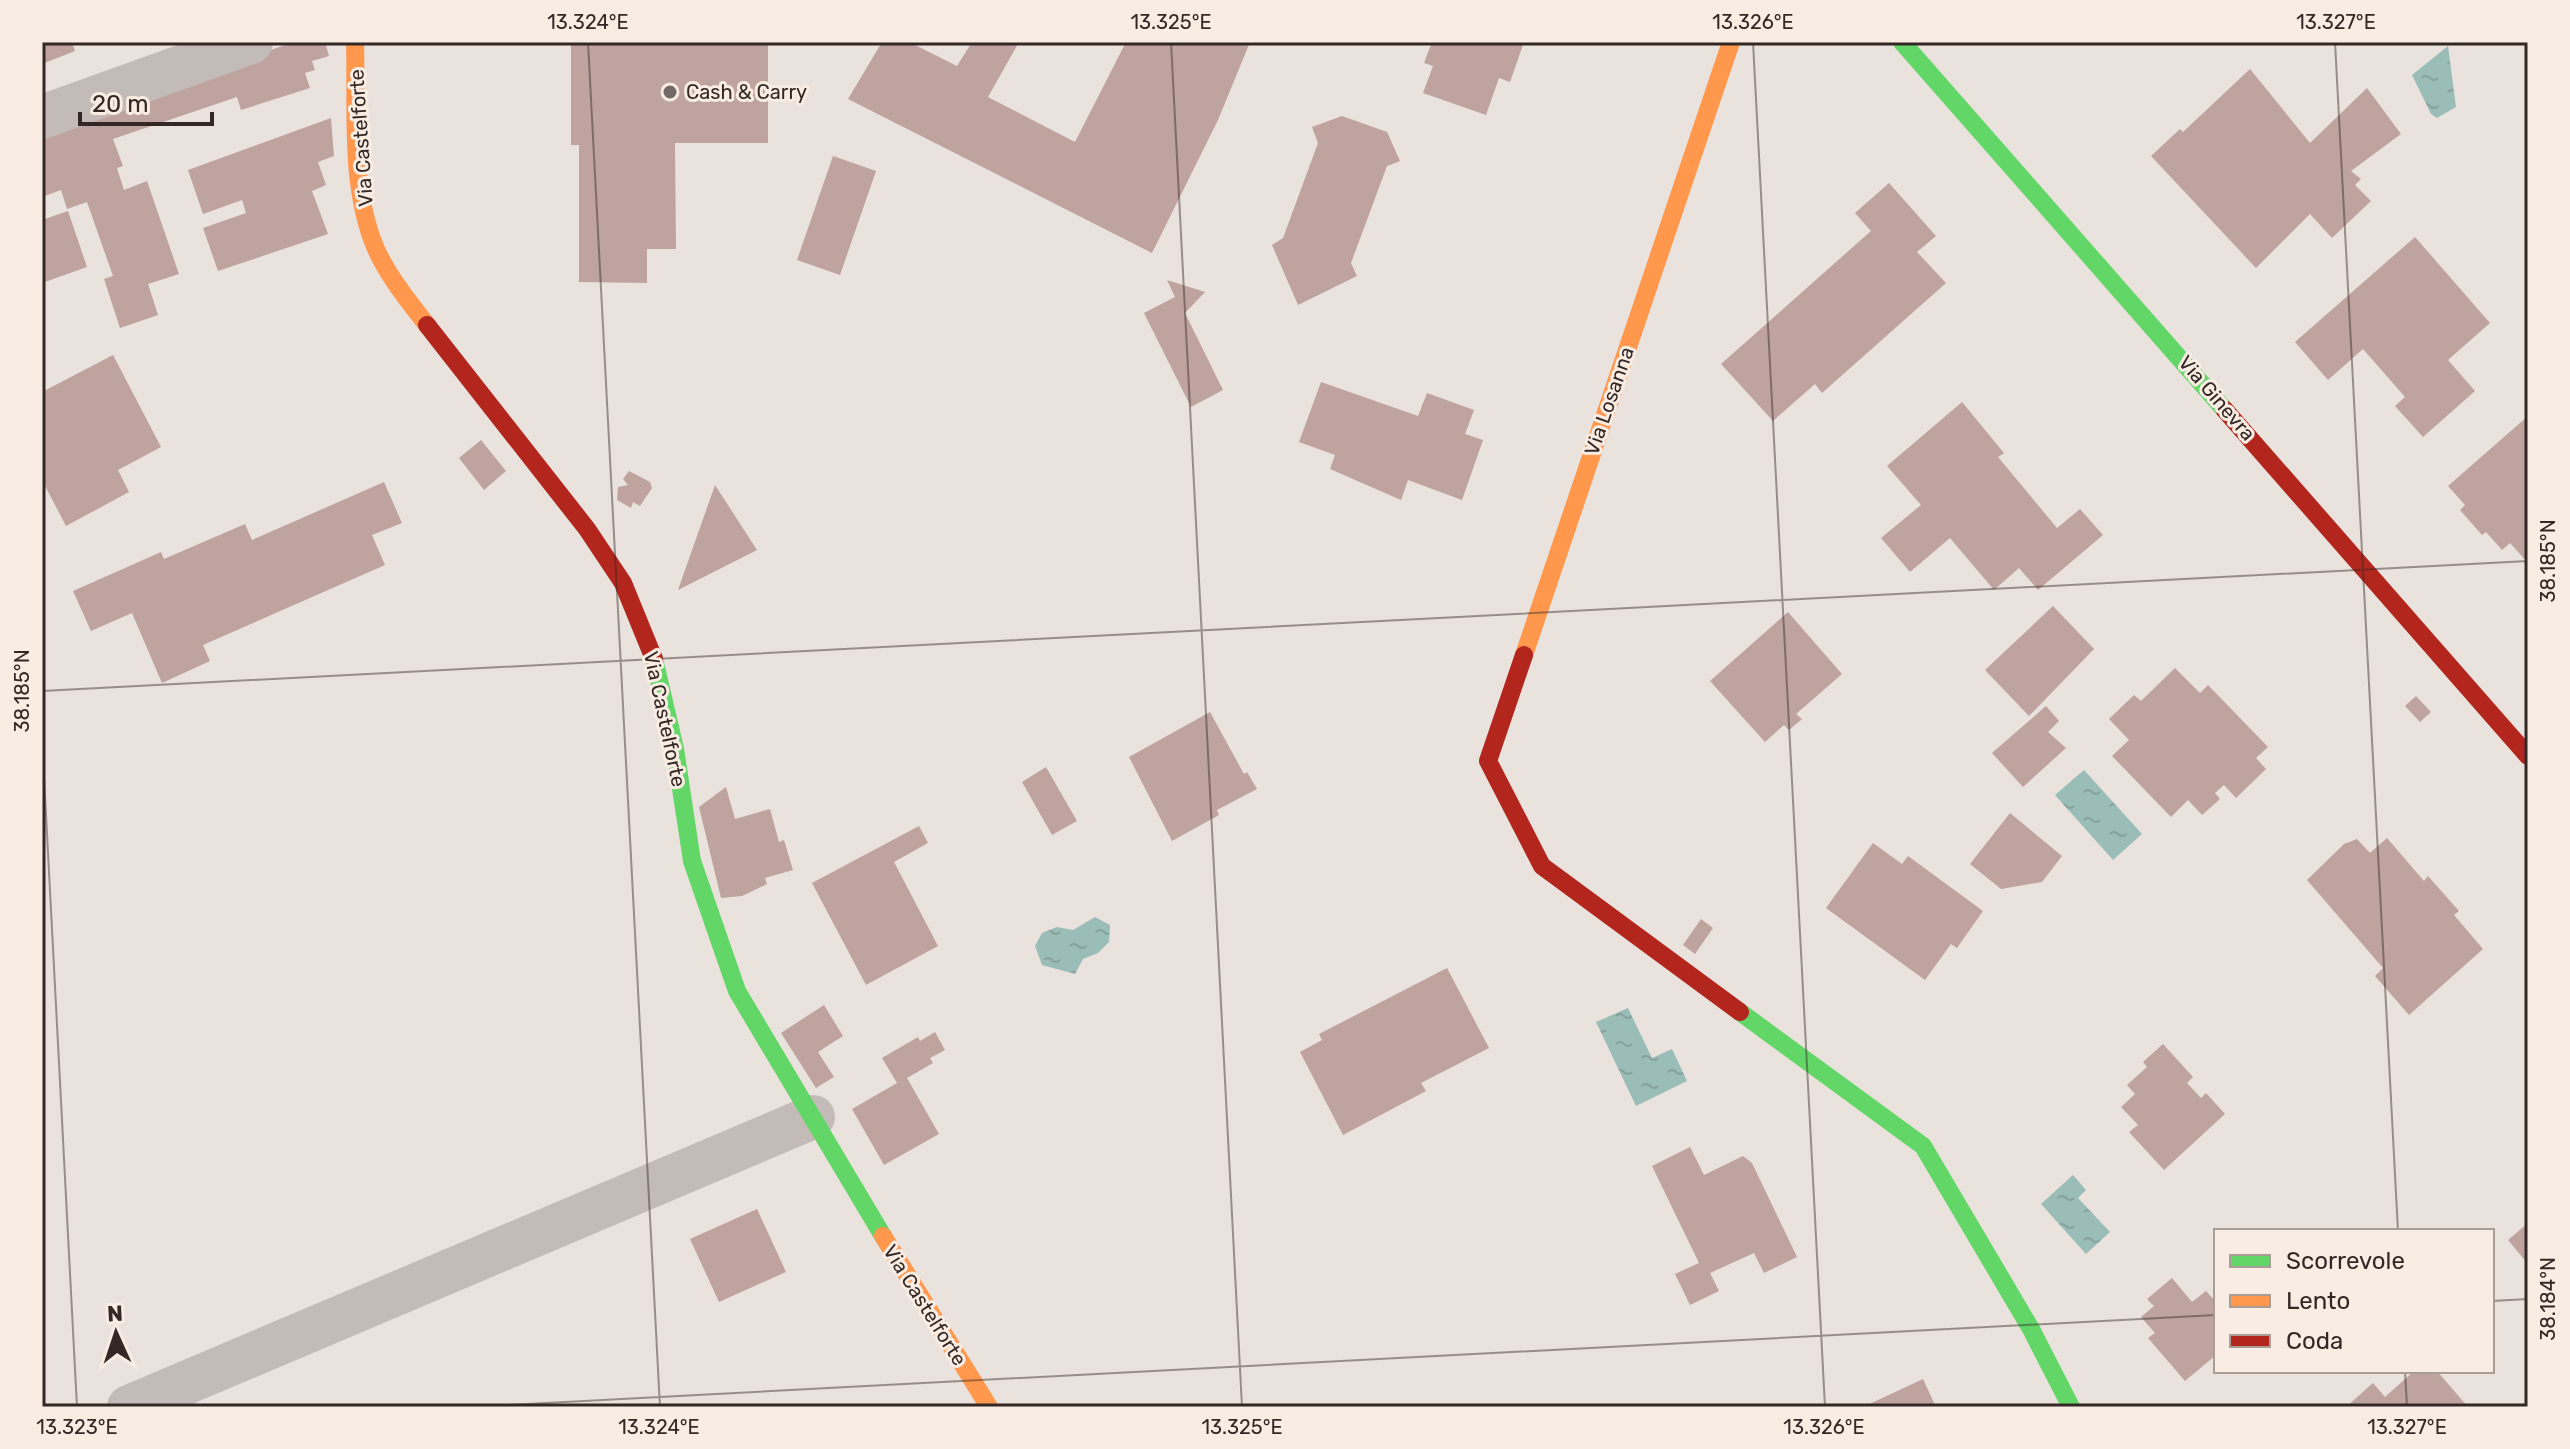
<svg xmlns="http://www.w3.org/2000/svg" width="2570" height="1449" font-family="Rubik,sans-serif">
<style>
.water{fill:url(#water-ripples)}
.building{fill:#bea39f}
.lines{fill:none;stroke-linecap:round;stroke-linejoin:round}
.street{stroke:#c3bbb7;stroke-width:44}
.fast{stroke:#63d668;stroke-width:18}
.slow{stroke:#ff974d;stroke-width:18}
.jam{stroke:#b3261e;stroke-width:18}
.ticks{fill:none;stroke:#332825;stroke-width:2;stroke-opacity:0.45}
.poi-dot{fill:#736965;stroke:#f8ece3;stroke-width:3}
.labels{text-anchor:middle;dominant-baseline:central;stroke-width:6;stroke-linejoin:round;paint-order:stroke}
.poi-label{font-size:20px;fill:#332825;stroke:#f8ece3;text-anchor:start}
.street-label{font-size:20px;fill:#332825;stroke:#f8ece3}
.neatline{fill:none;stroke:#332825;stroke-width:3}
.ticks-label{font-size:20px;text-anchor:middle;fill:#332825}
</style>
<defs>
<pattern id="water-ripples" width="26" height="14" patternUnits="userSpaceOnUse" patternTransform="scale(2)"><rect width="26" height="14" fill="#9abdb7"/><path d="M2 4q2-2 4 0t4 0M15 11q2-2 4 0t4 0" fill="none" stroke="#85a29d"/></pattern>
</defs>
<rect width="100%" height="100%" fill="#eae2dd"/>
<!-- water -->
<path class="water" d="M 2448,46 L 2456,107 L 2437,118 L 2431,114 L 2412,75 Z
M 2084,770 L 2142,834 L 2113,860 L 2055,795 Z
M 1095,917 L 1110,925 L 1109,942 L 1098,953 L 1083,959 L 1075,974 L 1042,965 L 1035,946 L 1042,933 L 1057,927 L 1073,930 Z
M 1628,1008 L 1652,1058 L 1672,1049 L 1687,1081 L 1636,1106 L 1596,1022 Z
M 2073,1175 L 2086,1190 L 2078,1198 L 2110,1232 L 2086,1254 L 2041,1204 Z"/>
<!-- building -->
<path class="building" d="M 42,42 L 72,42 L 75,51 L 42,64 Z
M 294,42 L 325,42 L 329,56 L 312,61 L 315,70 L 305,73 L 310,88 L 241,110 L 237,97 L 113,139 L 123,166 L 117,168 L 124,190 L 147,181 L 179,274 L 148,284 L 158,315 L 120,328 L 104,279 L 113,276 L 87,202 L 67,209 L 61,190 L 42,197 L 42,128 Z
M 571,42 L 768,42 L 768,143 L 675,143 L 676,249 L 647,249 L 647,283 L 579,282 L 579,145 L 571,145 Z
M 882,42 L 909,42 L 957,66 L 972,42 L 1019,42 L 988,97 L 1075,142 L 1126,42 L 1250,42 L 1218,120 L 1152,253 L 848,99 Z
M 1432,42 L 1524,42 L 1510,82 L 1499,78 L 1486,115 L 1423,93 L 1433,66 L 1424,63 Z
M 2250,69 L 2310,143 L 2367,88 L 2401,134 L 2351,171 L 2361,179 L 2355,185 L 2371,201 L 2332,238 L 2310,214 L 2256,268 L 2151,156 L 2180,129 L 2183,132 Z
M 1342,116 L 1387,132 L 1400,161 L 1387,166 L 1351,263 L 1357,276 L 1298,305 L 1272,245 L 1283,238 L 1318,143 L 1312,127 Z
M 331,118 L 334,156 L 318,162 L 326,185 L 312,191 L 328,234 L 218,271 L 203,228 L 246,213 L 242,200 L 203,214 L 188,170 Z
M 833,156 L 876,171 L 840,275 L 797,260 Z
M 1889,183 L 1936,236 L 1917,252 L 1946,283 L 1822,393 L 1815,384 L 1773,421 L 1721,364 L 1871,231 L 1855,213 Z
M 68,211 L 87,267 L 42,283 L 42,220 Z
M 2415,237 L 2490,323 L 2448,360 L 2475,391 L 2423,437 L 2395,406 L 2405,397 L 2363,349 L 2328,380 L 2295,342 Z
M 1167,280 L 1205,292 L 1185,313 L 1223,390 L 1191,407 L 1144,313 L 1175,297 Z
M 113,355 L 161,447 L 118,470 L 129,492 L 66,526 L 42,480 L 42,392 Z
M 1321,382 L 1418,416 L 1427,393 L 1474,410 L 1465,434 L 1483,440 L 1462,500 L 1408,480 L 1401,500 L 1330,469 L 1335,455 L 1299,442 Z
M 1962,402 L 2004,453 L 1998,457 L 2057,528 L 2080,509 L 2103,535 L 2038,590 L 2019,568 L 1994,590 L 1950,538 L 1910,572 L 1881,538 L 1921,505 L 1887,466 Z
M 2528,416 L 2528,563 L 2510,543 L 2502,550 L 2486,532 L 2482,535 L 2460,510 L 2465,505 L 2448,486 Z
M 481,440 L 506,471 L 484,490 L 459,458 Z
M 629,471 L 650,482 L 652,488 L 640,506 L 633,502 L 631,508 L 617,500 L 618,487 L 628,485 L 623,479 Z
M 384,482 L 402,523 L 372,535 L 385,565 L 203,645 L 210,661 L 162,683 L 132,613 L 91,631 L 73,591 L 161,552 L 164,559 L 245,524 L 252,540 Z
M 715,485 L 757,550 L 678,590 Z
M 2053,606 L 2094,649 L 2029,716 L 1985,670 Z
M 1788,612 L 1842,674 L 1796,714 L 1802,719 L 1789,730 L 1784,725 L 1765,742 L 1710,681 Z
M 2175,668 L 2200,693 L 2208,685 L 2268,747 L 2256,758 L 2266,769 L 2236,798 L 2224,785 L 2215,793 L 2220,799 L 2202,815 L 2188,800 L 2171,817 L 2112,756 L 2129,740 L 2109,719 L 2134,695 L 2141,701 Z
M 2416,696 L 2431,712 L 2420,722 L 2405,706 Z
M 2046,706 L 2059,721 L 2048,732 L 2066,748 L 2023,787 L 1992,753 Z
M 1210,712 L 1244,774 L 1247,772 L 1257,789 L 1217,810 L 1219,815 L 1172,841 L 1129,757 Z
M 1046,767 L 1077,821 L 1052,835 L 1022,782 Z
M 726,787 L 735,819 L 770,809 L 779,842 L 784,840 L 793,870 L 765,878 L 767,884 L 742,896 L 721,898 L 699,807 Z
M 2010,813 L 2062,856 L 2042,882 L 2001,889 L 1970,864 Z
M 919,826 L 928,843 L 894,862 L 938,946 L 866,985 L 812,883 Z
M 2387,838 L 2424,881 L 2428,876 L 2459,911 L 2454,915 L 2483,949 L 2409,1015 L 2375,976 L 2383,968 L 2307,880 L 2344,844 L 2357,839 L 2370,853 Z
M 1873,843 L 1902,864 L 1908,856 L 1983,911 L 1957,948 L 1951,944 L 1925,980 L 1826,908 Z
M 1701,919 L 1713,928 L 1695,954 L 1683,945 Z
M 1447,968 L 1489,1048 L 1421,1083 L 1426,1091 L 1343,1135 L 1300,1052 L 1322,1040 L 1319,1034 Z
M 824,1005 L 843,1036 L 818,1052 L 834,1077 L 816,1088 L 781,1033 Z
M 935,1032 L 945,1050 L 930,1058 L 933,1063 L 907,1078 L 939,1134 L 884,1165 L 852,1109 L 897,1083 L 882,1058 L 918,1037 L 920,1041 Z
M 2163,1044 L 2193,1077 L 2187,1083 L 2201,1098 L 2206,1093 L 2225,1114 L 2164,1170 L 2129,1132 L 2138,1125 L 2121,1107 L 2135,1094 L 2127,1085 L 2147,1067 L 2143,1062 Z
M 1690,1147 L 1704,1175 L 1743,1156 L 1752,1163 L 1797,1257 L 1764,1273 L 1754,1253 L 1710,1273 L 1719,1291 L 1690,1305 L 1675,1274 L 1699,1263 L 1652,1166 Z
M 757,1209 L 786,1272 L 719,1302 L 690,1239 Z
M 2528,1223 L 2528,1264 L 2508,1240 Z
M 2172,1278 L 2192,1302 L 2206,1291 L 2216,1302 L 2216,1355 L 2185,1381 L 2148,1338 L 2155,1333 L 2141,1317 L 2154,1306 L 2147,1299 Z
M 2414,1371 L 2437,1371 L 2468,1407 L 2346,1407 L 2373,1383 L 2385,1397 Z
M 1923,1379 L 1936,1407 L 1863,1407 Z"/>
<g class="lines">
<!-- street -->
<path class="street" d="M 42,117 L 251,42
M 129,1407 L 813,1117"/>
<!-- fast -->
<path class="fast" d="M 1902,42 L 2224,409
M 654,659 L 675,749 L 692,861 L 737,991 L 883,1236
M 1740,1012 L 1923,1146 L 2031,1329 L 2071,1407"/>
<!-- slow -->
<path class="slow" d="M 355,42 C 357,108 349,187 376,249 C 388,276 409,302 427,325
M 1524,655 L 1731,42
M 883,1236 L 989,1407"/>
<!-- jam -->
<path class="jam" d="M 427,325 L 587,529 L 623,583 L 654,659
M 2224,409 L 2528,756
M 1524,655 L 1488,761 L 1542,866 L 1740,1012"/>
</g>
<!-- ticks -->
<path class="ticks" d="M 588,42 L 660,1407M 1171,42 L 1242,1407M 1753,42 L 1825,1407M 2335,42 L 2398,1231M 42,691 L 2528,561M 42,738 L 77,1407M 2492,1301 L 2528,1299M 2405,1371 L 2407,1407M 468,1407 L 2216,1315"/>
<!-- markers -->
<circle class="poi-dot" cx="670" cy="92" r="8"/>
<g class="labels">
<!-- poi labels -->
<g class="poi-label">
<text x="686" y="92">Cash &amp; Carry</text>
</g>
<!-- street labels -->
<g class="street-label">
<text transform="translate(361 138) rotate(-94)">Via Castelforte</text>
<text transform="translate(2217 398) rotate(49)">Via Ginevra</text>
<text transform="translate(1609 401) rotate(-71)">Via Losanna</text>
<text transform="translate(665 719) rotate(78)">Via Castelforte</text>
<text transform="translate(925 1305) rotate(58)">Via Castelforte</text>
</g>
</g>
<!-- border -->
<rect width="2570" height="1449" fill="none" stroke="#f8ece3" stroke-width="88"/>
<!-- legend -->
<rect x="2214" y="1229" width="280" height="144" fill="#f8ece3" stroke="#a99e97" stroke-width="2"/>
<rect x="2230" y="1255" width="40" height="12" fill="#63d668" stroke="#a99e97" stroke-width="2"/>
<text x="2286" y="1269" font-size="24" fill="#332825">Scorrevole</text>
<rect x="2230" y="1295" width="40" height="12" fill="#ff974d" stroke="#a99e97" stroke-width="2"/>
<text x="2286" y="1309" font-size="24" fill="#332825">Lento</text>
<rect x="2230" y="1335" width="40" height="12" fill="#b3261e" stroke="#a99e97" stroke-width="2"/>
<text x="2286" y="1349" font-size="24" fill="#332825">Coda</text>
<!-- north arrow -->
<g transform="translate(116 1333) rotate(357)" stroke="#f8ece3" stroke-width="6" paint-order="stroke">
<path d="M0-6L14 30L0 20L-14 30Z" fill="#332825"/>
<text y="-12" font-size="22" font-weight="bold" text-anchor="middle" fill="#332825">N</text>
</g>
<!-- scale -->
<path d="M80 112v12h132v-12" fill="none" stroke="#332825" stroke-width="4"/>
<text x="92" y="112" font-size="24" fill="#332825" stroke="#f8ece3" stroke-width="6" paint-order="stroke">20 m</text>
<rect x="44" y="44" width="2482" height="1361" class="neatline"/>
<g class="ticks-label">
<text x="588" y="29">13.324°E</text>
<text x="1171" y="29">13.325°E</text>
<text x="1753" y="29">13.326°E</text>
<text x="2336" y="29">13.327°E</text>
<text transform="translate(2548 561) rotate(-90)" y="7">38.185°N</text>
<text transform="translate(22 691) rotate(-90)" y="7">38.185°N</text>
<text transform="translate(2548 1299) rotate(-90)" y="7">38.184°N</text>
<text x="77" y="1434">13.323°E</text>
<text x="659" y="1434">13.324°E</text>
<text x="1242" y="1434">13.325°E</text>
<text x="1824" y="1434">13.326°E</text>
<text x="2407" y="1434">13.327°E</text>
</g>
</svg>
